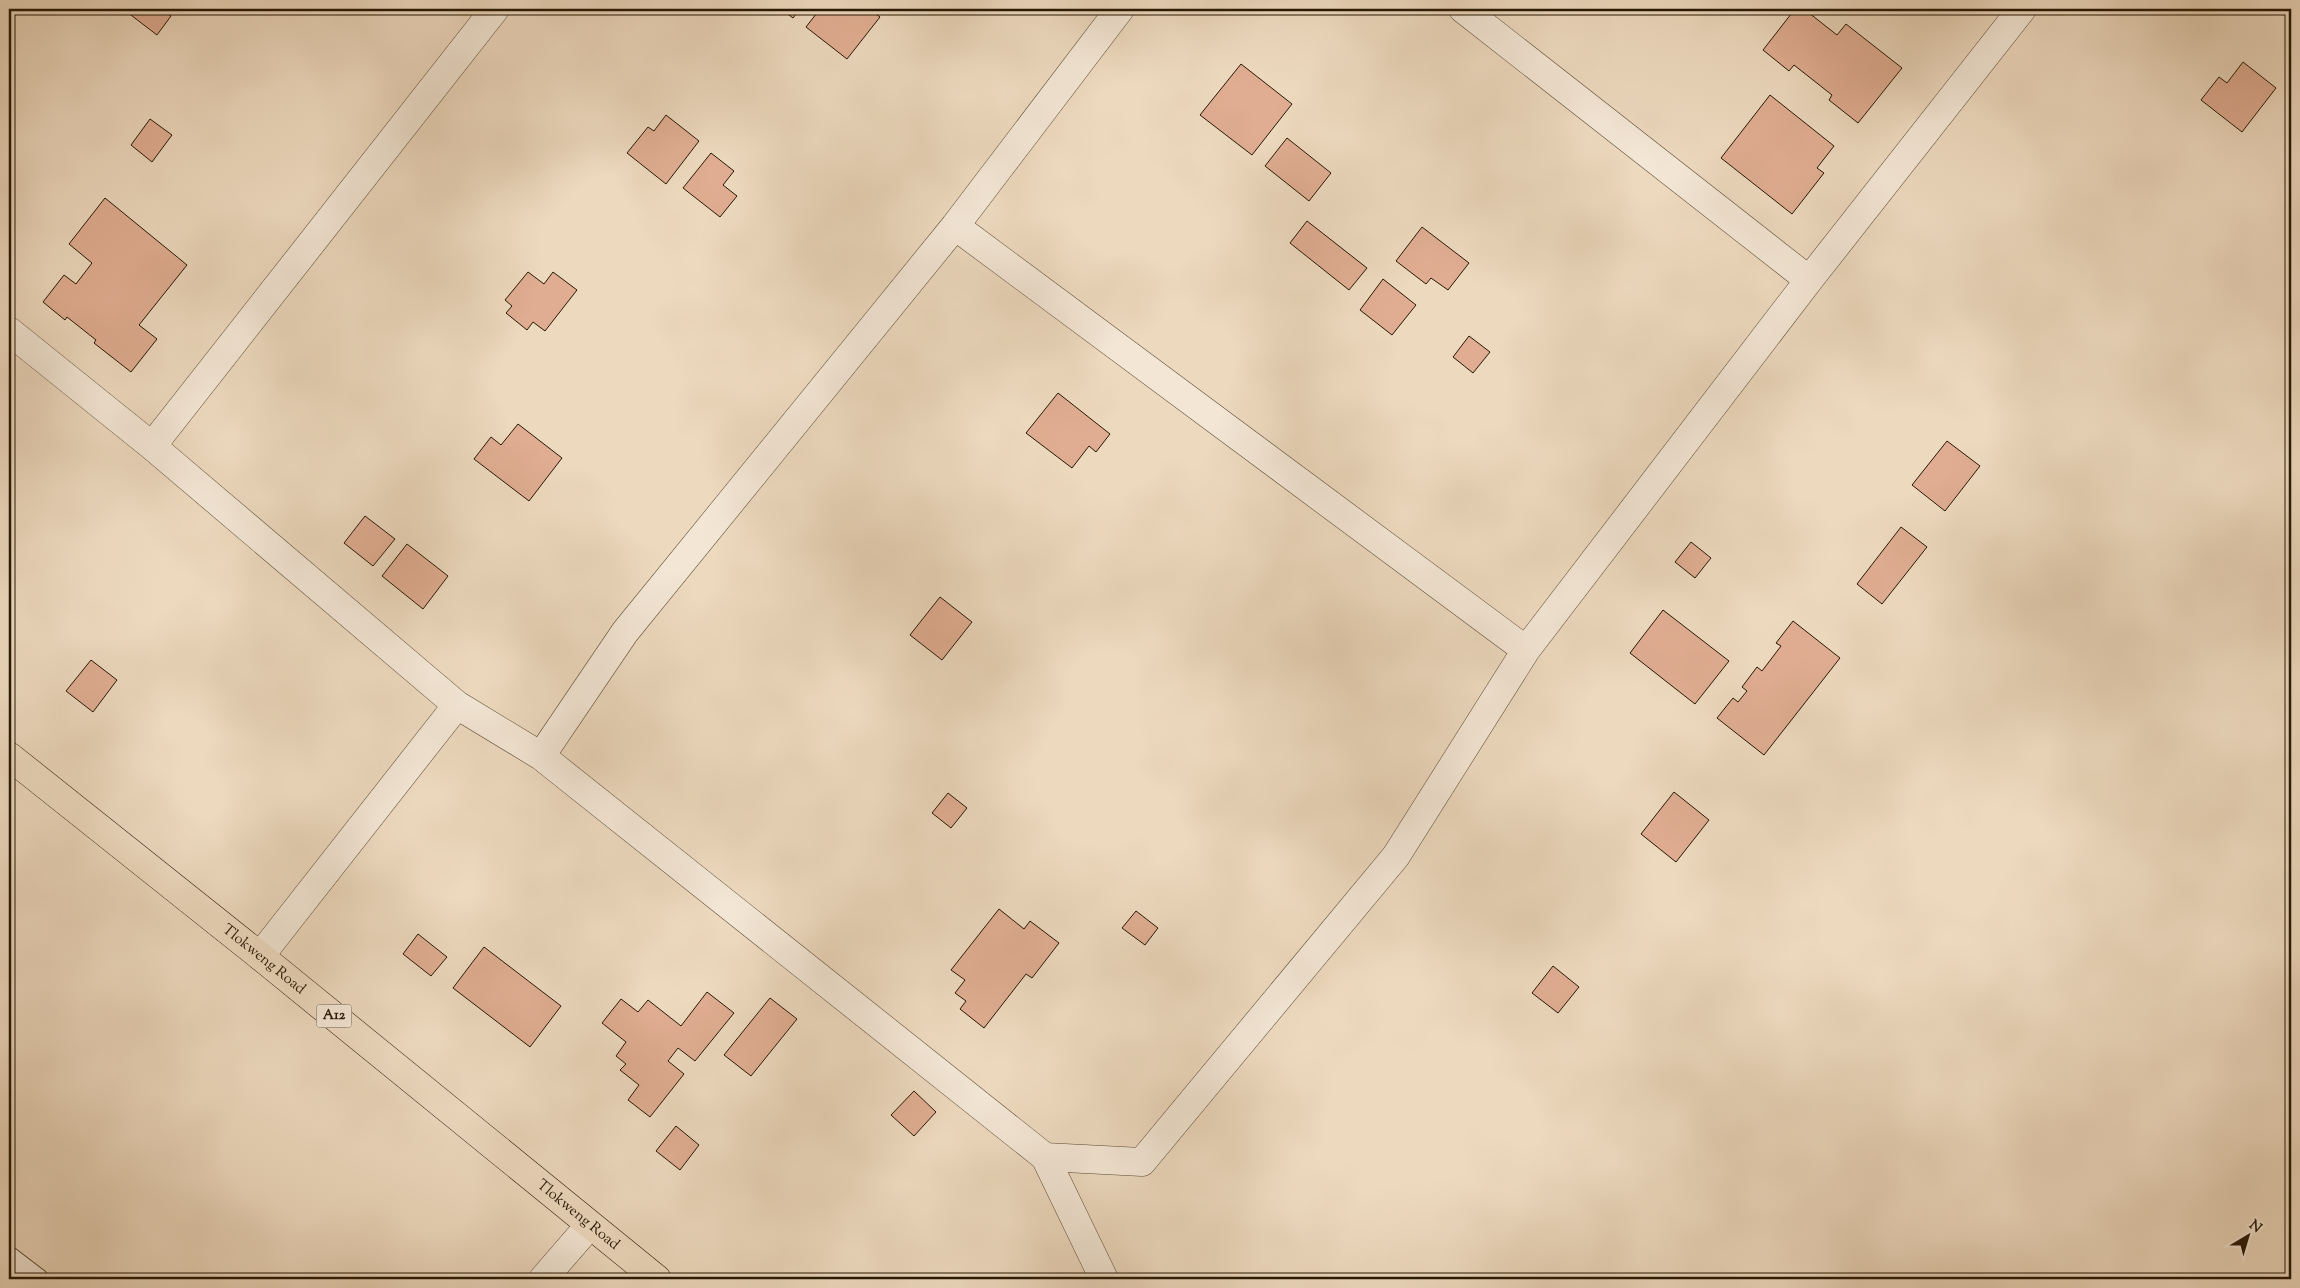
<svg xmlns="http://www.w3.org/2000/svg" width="2300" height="1288" font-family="'Sorts Mill Goudy',serif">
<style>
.building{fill:#e0ad92;stroke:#271804}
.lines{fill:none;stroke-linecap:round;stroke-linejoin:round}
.lane-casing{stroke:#584832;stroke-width:21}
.street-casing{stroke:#584832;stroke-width:29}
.primary-casing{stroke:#271804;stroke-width:29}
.lane{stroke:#f3e6d5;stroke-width:19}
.street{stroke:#f3e6d5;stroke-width:28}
.primary{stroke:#edd9be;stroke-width:28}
.labels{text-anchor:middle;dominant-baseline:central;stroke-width:4.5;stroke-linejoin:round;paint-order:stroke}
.shield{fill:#f3e6d5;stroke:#645643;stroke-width:1}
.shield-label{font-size:14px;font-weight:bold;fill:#271804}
.street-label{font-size:15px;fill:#271804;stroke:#f3e6d5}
</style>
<rect width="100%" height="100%" fill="#edd9be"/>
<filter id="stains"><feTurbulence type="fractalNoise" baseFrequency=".004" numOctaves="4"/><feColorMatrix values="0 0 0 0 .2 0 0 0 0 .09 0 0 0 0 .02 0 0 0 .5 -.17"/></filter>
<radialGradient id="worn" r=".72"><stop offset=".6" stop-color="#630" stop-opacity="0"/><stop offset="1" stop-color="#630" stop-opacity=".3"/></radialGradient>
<!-- building -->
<path class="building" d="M 123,9 L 165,9 L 164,11 L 171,16 L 157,35 Z
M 781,9 L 800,9 L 793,18 Z
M 820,9 L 869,9 L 880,17 L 847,59 L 806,27 Z
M 1795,9 L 1804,9 L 1837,35 L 1846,24 L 1902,68 L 1858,123 L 1829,100 L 1832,95 L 1794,65 L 1789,71 L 1763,50 Z
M 2243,62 L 2276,88 L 2242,132 L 2201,100 L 2219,77 L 2227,83 Z
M 1241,64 L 1292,104 L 1252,155 L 1200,115 Z
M 1770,95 L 1834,146 L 1817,168 L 1824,173 L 1792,214 L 1721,158 Z
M 666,115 L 699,141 L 666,184 L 627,153 L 648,127 L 654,131 Z
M 150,119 L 172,135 L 152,162 L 131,145 Z
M 1287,138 L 1331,173 L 1309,201 L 1265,166 Z
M 711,153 L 734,171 L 723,185 L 737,196 L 720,217 L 683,188 Z
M 105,198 L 187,265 L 139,325 L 157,339 L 131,372 L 94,343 L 96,340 L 67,317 L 65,320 L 43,302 L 64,275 L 76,284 L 92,263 L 69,244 Z
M 1307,221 L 1367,268 L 1349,290 L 1290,243 Z
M 1422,227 L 1469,263 L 1448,290 L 1431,278 L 1426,284 L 1396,261 Z
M 528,272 L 544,284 L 553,272 L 577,290 L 545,331 L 533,322 L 527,330 L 506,313 L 512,306 L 505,300 Z
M 1383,279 L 1416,305 L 1392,335 L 1360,310 Z
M 1469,336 L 1490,352 L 1473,373 L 1453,357 Z
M 1058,393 L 1110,434 L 1096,452 L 1089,446 L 1072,468 L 1026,433 Z
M 518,424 L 562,458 L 529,501 L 474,459 L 491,437 L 501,445 Z
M 1947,441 L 1980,466 L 1945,511 L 1912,485 Z
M 365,516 L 395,539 L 373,566 L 344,543 Z
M 1901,527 L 1927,547 L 1882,604 L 1857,584 Z
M 1691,542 L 1711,558 L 1695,578 L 1675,562 Z
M 407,544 L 448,576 L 423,609 L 382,576 Z
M 940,597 L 972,622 L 942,660 L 910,635 Z
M 1663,610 L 1729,661 L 1695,704 L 1630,653 Z
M 1793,621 L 1840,658 L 1764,755 L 1717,718 L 1733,698 L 1738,702 L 1747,691 L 1742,687 L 1757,667 L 1762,671 L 1781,646 L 1776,643 Z
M 91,660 L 117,680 L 93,712 L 66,691 Z
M 1674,792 L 1709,820 L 1676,862 L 1641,834 Z
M 948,793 L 967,808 L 951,828 L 932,813 Z
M 999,909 L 1024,929 L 1030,921 L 1059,943 L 1032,978 L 1026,974 L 984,1028 L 960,1009 L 966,1001 L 955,993 L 965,980 L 951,970 Z
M 1136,911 L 1158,928 L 1145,945 L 1122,928 Z
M 418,934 L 447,957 L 431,976 L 403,954 Z
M 484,947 L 561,1006 L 530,1047 L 453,988 Z
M 1553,966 L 1579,987 L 1558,1013 L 1532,993 Z
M 707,992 L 734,1013 L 695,1061 L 678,1048 L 668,1061 L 684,1074 L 650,1117 L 628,1100 L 639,1085 L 620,1070 L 626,1064 L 616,1056 L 626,1042 L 602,1023 L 621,999 L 638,1012 L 648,1000 L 681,1026 Z
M 770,998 L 797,1019 L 751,1076 L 724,1055 Z
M 914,1091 L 936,1112 L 914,1136 L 891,1115 Z
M 676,1126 L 699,1145 L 680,1170 L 656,1151 Z"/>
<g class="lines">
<defs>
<path id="lane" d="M 9,1256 L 39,1279"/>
<path id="street" d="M 1463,9 L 1809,280
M 955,226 L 1526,650
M 9,331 L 152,446 L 457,705 L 541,756 L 1045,1157 L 1142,1162 L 1396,856 L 1526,650 L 1809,280 L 2022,9
M 152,446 L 495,9
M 541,756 L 625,632 L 955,226 L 1120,9
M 260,956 L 457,705
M 1045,1157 L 1104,1279
M 543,1279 L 589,1226"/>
<g id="primary">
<path id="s1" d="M 9,756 L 260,956 L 657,1279"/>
</g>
</defs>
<!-- lane casing -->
<use href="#lane" class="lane-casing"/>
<!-- street casing -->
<use href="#street" class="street-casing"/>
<!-- primary casing -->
<use href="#primary" class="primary-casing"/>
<!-- lane -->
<use href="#lane" class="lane"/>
<!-- street -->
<use href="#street" class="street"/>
<!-- primary -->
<use href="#primary" class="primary"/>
</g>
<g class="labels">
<!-- shield labels -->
<rect class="shield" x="316.5" y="1004.5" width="35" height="23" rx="4"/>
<g class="shield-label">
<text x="334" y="1016">A12</text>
</g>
<!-- street labels -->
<g class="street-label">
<text stroke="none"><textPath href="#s1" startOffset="326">Tlokweng Road</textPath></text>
<text stroke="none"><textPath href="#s1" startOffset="731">Tlokweng Road</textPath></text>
</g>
</g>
<!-- margin -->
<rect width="2300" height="1288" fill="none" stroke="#edd9be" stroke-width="30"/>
<rect x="10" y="10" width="2280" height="1268" fill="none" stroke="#271804" stroke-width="2.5"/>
<rect x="15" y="15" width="2270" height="1258" fill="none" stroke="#271804"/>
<!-- north arrow -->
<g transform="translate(2248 1236) rotate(38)" stroke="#f3e6d5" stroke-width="4" paint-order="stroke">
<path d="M0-4L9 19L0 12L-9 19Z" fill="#271804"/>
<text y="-8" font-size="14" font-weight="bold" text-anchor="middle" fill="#271804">N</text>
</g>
<rect width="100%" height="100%" filter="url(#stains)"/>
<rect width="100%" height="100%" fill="url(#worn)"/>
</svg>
